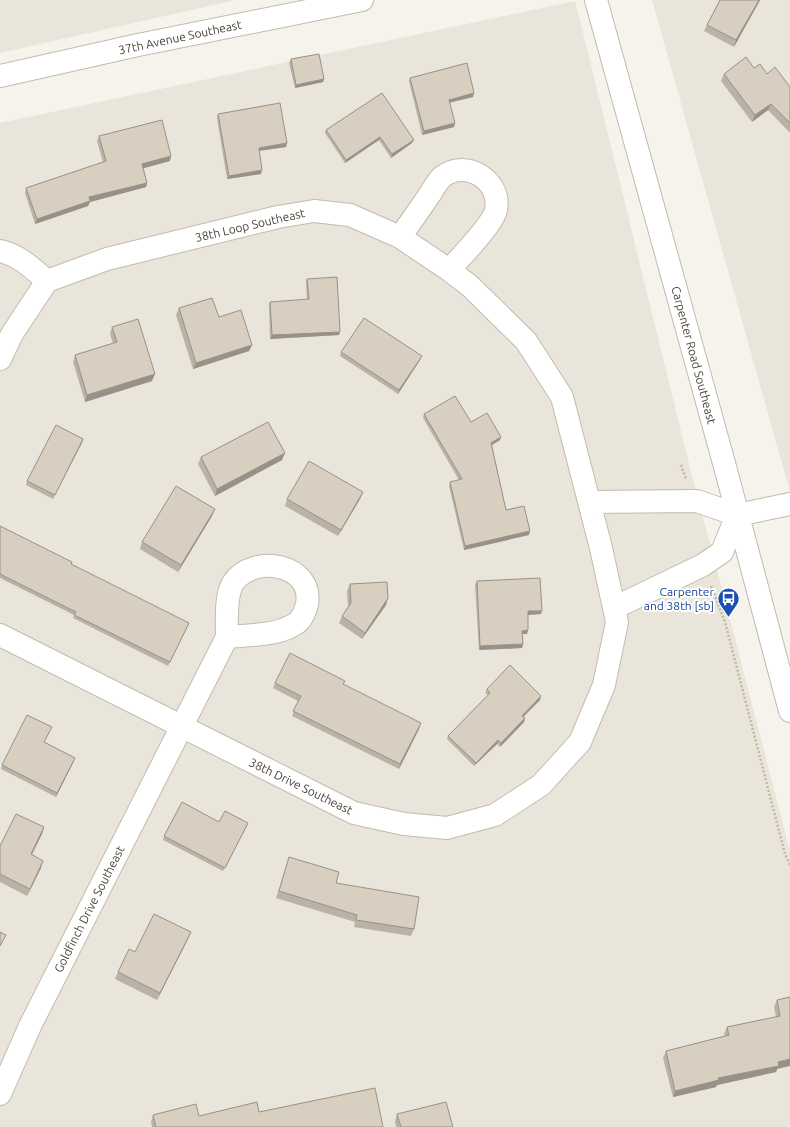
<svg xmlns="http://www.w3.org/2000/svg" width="790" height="1127" font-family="Ubuntu,sans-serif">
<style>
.residential{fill:#eae5da}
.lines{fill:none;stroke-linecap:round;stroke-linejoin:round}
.minor-casing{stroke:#c2bbae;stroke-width:24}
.path{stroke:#c4b79f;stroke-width:2.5;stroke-dasharray:2 2;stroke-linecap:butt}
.minor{stroke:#fff;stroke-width:22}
.wall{fill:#bab2a6}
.shaded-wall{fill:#979187}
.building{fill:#d8cfc1;stroke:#979187}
.labels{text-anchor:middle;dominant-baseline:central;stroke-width:4;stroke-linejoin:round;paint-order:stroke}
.street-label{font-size:12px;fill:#4b4439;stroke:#fff}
.transit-label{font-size:12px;fill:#164399;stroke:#fff;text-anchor:end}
</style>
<rect width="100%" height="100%" fill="#f6f3ec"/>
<!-- residential -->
<path class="residential" d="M 0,0 L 236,0 L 0,53 Z
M 575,0 L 692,476 L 719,577 L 790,851 L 790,1127 L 0,1127 L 0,123 L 575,1 Z
M 652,0 L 790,0 L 790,492 Z"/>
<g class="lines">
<defs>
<path id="minor" d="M 596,0 L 724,463 L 790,711
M 0,76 L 138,45 L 362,0
M 400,237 C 410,223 420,209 430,194 C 433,189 437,182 442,177 C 466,158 502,181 496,210 C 493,224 460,258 449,270
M 0,251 C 19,255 32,268 47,281
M 0,359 L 12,334 L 47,281 L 107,259 L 278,217 L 314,211 L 350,215 L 400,237 L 449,270 L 470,286 L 526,341 L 562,397 L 601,548 L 617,622 L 604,685 L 580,742 L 541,785 L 495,815 L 447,828 L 404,824 L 354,813 L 0,635
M 589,502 L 697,501 L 737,515 L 790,504
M 614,608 L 703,565 L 722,552 L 737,515
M 0,1094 L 30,1026 L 227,637 C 227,622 225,596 233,583 C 253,553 314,564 307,604 C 305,612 302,620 295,624 C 277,636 247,635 227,637"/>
</defs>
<!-- minor casing -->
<use href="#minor" class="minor-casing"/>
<!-- path -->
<path class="path" d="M 681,465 L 686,479
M 711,586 L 725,622 L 785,854 L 790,865"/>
<!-- minor -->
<use href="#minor" class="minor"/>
</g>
<!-- wall -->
<path class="wall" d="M 720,0 L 760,0 L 734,47 L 704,31 L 707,25 Z
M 291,59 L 324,79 L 323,82 L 295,88 L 289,63 Z
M 754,68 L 790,87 L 790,133 L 768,110 L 752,122 L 721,81 L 724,74 Z
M 410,78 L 473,97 L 449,103 L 455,123 L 454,127 L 422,135 L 409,81 Z
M 382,93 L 412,143 L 391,158 L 379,140 L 345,163 L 325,133 L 326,130 Z
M 218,114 L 286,147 L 259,151 L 261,174 L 227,179 L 217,118 Z
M 99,136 L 170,161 L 143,168 L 147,183 L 146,187 L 90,202 L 88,206 L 35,224 L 25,193 L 26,188 L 103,162 L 97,141 Z
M 307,279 L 339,335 L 270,339 L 269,305 L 270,302 L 307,300 L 306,282 Z
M 179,308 L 219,317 L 252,345 L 249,351 L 193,369 L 176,315 Z
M 112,327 L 152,381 L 85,402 L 73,362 L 75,355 L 113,343 L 110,334 Z
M 341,352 L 420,360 L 398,394 L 340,356 Z
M 424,414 L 471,422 L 500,440 L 492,445 L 506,510 L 529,535 L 464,550 L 449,486 L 450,482 L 459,480 L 423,418 Z
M 83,439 L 53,499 L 26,485 L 27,481 Z
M 201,457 L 282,460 L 215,496 L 198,464 Z
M 363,492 L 360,499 L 338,536 L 285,506 L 287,499 Z
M 215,509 L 212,516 L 178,572 L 140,549 L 142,542 Z
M 0,526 L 71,564 L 188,626 L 168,666 L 73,618 L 74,615 L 0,578 Z
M 477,581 L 541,614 L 528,615 L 528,630 L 527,634 L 522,634 L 523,644 L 522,648 L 479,650 L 475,585 Z
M 350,584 L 386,605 L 362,639 L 339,623 L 342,616 L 348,607 L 347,591 Z
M 275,683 L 344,685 L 419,729 L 399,769 L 292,716 L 298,701 L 273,688 Z
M 487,689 L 540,700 L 523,717 L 525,718 L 524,722 L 500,747 L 497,744 L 474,766 L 447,739 L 448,736 L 488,695 L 485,693 Z
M 50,731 L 44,742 L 75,758 L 56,797 L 1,769 L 2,765 Z
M 219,822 L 247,826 L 223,871 L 163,840 L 164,836 Z
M 44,827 L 42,834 L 32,855 L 41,868 L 27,896 L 0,882 L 0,846 Z
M 289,857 L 336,883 L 414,929 L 411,936 L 354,927 L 355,922 L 276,898 Z
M 188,939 L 157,1000 L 115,979 L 118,972 L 135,952 Z
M 790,997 L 777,1069 L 776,1072 L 717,1085 L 716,1087 L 673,1097 L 663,1058 L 666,1051 L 725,1036 L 724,1034 L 727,1027 L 776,1017 L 774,1007 L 777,1000 Z
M 259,1112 L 383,1127 L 152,1127 L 151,1122 L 153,1115 L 199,1116 Z
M 397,1114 L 453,1127 L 396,1127 L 395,1121 Z"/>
<!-- shaded-wall -->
<path class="shaded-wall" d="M 759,0 L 760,0 L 759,2 L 734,47 L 736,40 Z
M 324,79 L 323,82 L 295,88 L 296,85 Z
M 474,93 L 473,97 L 447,103 L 449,100 Z
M 771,104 L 768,110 L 752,122 L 755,115 Z
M 455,123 L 454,127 L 422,135 L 424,131 Z
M 380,137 L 379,140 L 345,163 L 346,160 Z
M 414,140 L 412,143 L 391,158 L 392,154 Z
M 287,143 L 286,147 L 257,151 L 259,148 Z
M 171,156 L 170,161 L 141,169 L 142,164 Z
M 262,170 L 261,174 L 227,179 L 229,176 Z
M 147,183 L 146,187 L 90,202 L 88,206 L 35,224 L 37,219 L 89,197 Z
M 340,332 L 339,335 L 270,339 L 272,335 Z
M 252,345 L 249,351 L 193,369 L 196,363 Z
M 422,356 L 420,360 L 398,394 L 399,390 Z
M 155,374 L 152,381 L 85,402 L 87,395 Z
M 501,437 L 500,440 L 490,446 L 491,443 Z
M 83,439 L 82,443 L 53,499 Z
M 285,453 L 282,460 L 215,496 L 217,489 Z
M 363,492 L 360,499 L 338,536 L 341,530 Z
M 215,509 L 212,516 L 178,572 L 181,565 Z
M 530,531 L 529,535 L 464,550 L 465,546 Z
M 388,598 L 386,605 L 362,639 L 365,633 Z
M 528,611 L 542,611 L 541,614 L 526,615 Z
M 528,630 L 527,634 L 521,634 L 522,631 Z
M 523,644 L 522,648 L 479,650 L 480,646 Z
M 541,696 L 540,700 L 521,719 L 522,716 Z
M 525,718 L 524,722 L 500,747 L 501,743 Z
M 421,723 L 419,729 L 399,769 L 400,764 Z
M 498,740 L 497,744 L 474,766 L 476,763 Z
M 75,758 L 74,761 L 56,797 L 57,793 Z
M 44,827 L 42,834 L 28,861 L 31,854 Z
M 43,861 L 41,868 L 27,896 L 30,889 Z
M 191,932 L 188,939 L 157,1000 L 160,993 Z
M 790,1059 L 790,1066 L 777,1069 L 776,1072 L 717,1085 L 716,1087 L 673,1097 L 675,1091 L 718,1078 Z"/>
<!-- building -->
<path class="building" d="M 720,0 L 759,0 L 736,40 L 707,25 Z
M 319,54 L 324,79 L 296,85 L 291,59 Z
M 746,57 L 754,68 L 760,64 L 767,74 L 775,67 L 790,87 L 790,123 L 771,104 L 755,115 L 724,74 Z
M 467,63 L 474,93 L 449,100 L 455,123 L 424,131 L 410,78 Z
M 382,93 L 414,140 L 392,154 L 380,137 L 346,160 L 326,130 Z
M 280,103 L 287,143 L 259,148 L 262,170 L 229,176 L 218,114 Z
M 162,120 L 171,156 L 142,164 L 147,183 L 89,197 L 90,201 L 37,219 L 26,188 L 106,161 L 99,136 Z
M 337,277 L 340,332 L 272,335 L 270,302 L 309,299 L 307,279 Z
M 212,298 L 219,317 L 241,310 L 252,345 L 196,363 L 179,308 Z
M 364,318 L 422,356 L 399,390 L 341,352 Z
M 138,319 L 155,374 L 87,395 L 75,355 L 117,342 L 112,327 Z
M 455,396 L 471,422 L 487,413 L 501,437 L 491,443 L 506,510 L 524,506 L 530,531 L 465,546 L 450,482 L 462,479 L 424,414 Z
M 268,422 L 285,453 L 217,489 L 201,457 Z
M 56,425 L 83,439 L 55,495 L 27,481 Z
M 309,461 L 363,492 L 341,530 L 287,499 Z
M 176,486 L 215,509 L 181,565 L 142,542 Z
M 0,526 L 72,562 L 71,564 L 189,623 L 170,662 L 74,615 L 76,612 L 0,574 Z
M 540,578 L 542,611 L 528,611 L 528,630 L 522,631 L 523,644 L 480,646 L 477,581 Z
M 387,582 L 388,598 L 365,633 L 342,616 L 351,603 L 350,584 Z
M 290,653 L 345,681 L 343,684 L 421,723 L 400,764 L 293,711 L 301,696 L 275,683 Z
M 510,665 L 541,696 L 522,716 L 525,718 L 501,743 L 498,740 L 476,763 L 448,736 L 490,693 L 487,689 Z
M 27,715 L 52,727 L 44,742 L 75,758 L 57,793 L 2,765 Z
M 182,802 L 219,822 L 225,811 L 248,823 L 225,868 L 164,836 Z
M 16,814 L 44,827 L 31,854 L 43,861 L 30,889 L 0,874 L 0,846 Z
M 289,857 L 339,872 L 336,883 L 419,897 L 414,929 L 356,920 L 357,915 L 279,891 Z
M 154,914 L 191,932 L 160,993 L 118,972 L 129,949 L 135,952 Z
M 0,932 L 6,935 L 0,946 Z
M 790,997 L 790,1059 L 778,1062 L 779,1066 L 718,1078 L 719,1080 L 675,1091 L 666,1051 L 729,1035 L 727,1027 L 780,1016 L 777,1000 Z
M 375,1088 L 383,1127 L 156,1127 L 153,1115 L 196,1104 L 199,1116 L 257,1102 L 259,1112 Z
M 446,1102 L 453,1127 L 401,1127 L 397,1114 Z"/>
<!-- icons -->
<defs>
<symbol id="bus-pin" viewBox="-11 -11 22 30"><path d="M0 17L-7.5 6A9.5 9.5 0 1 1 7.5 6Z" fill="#1a4fb4" stroke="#fff"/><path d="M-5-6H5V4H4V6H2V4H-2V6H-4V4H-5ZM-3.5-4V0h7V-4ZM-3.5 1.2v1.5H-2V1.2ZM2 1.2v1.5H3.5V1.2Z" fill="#fff"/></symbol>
</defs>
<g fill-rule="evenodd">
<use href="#bus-pin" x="716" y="586" width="25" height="34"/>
</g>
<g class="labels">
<!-- street labels -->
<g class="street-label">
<text transform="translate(180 37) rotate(-12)">37th Avenue Southeast</text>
<text transform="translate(250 225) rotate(-13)">38th Loop Southeast</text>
<text transform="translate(694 355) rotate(75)">Carpenter Road Southeast</text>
<text transform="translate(301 786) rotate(26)">38th Drive Southeast</text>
<text transform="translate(89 909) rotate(-63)">Goldfinch Drive Southeast</text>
</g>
<!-- transit labels -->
<g class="transit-label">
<text x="714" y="591">Carpenter<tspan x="714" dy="14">and 38th [sb]</tspan></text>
</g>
</g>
</svg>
